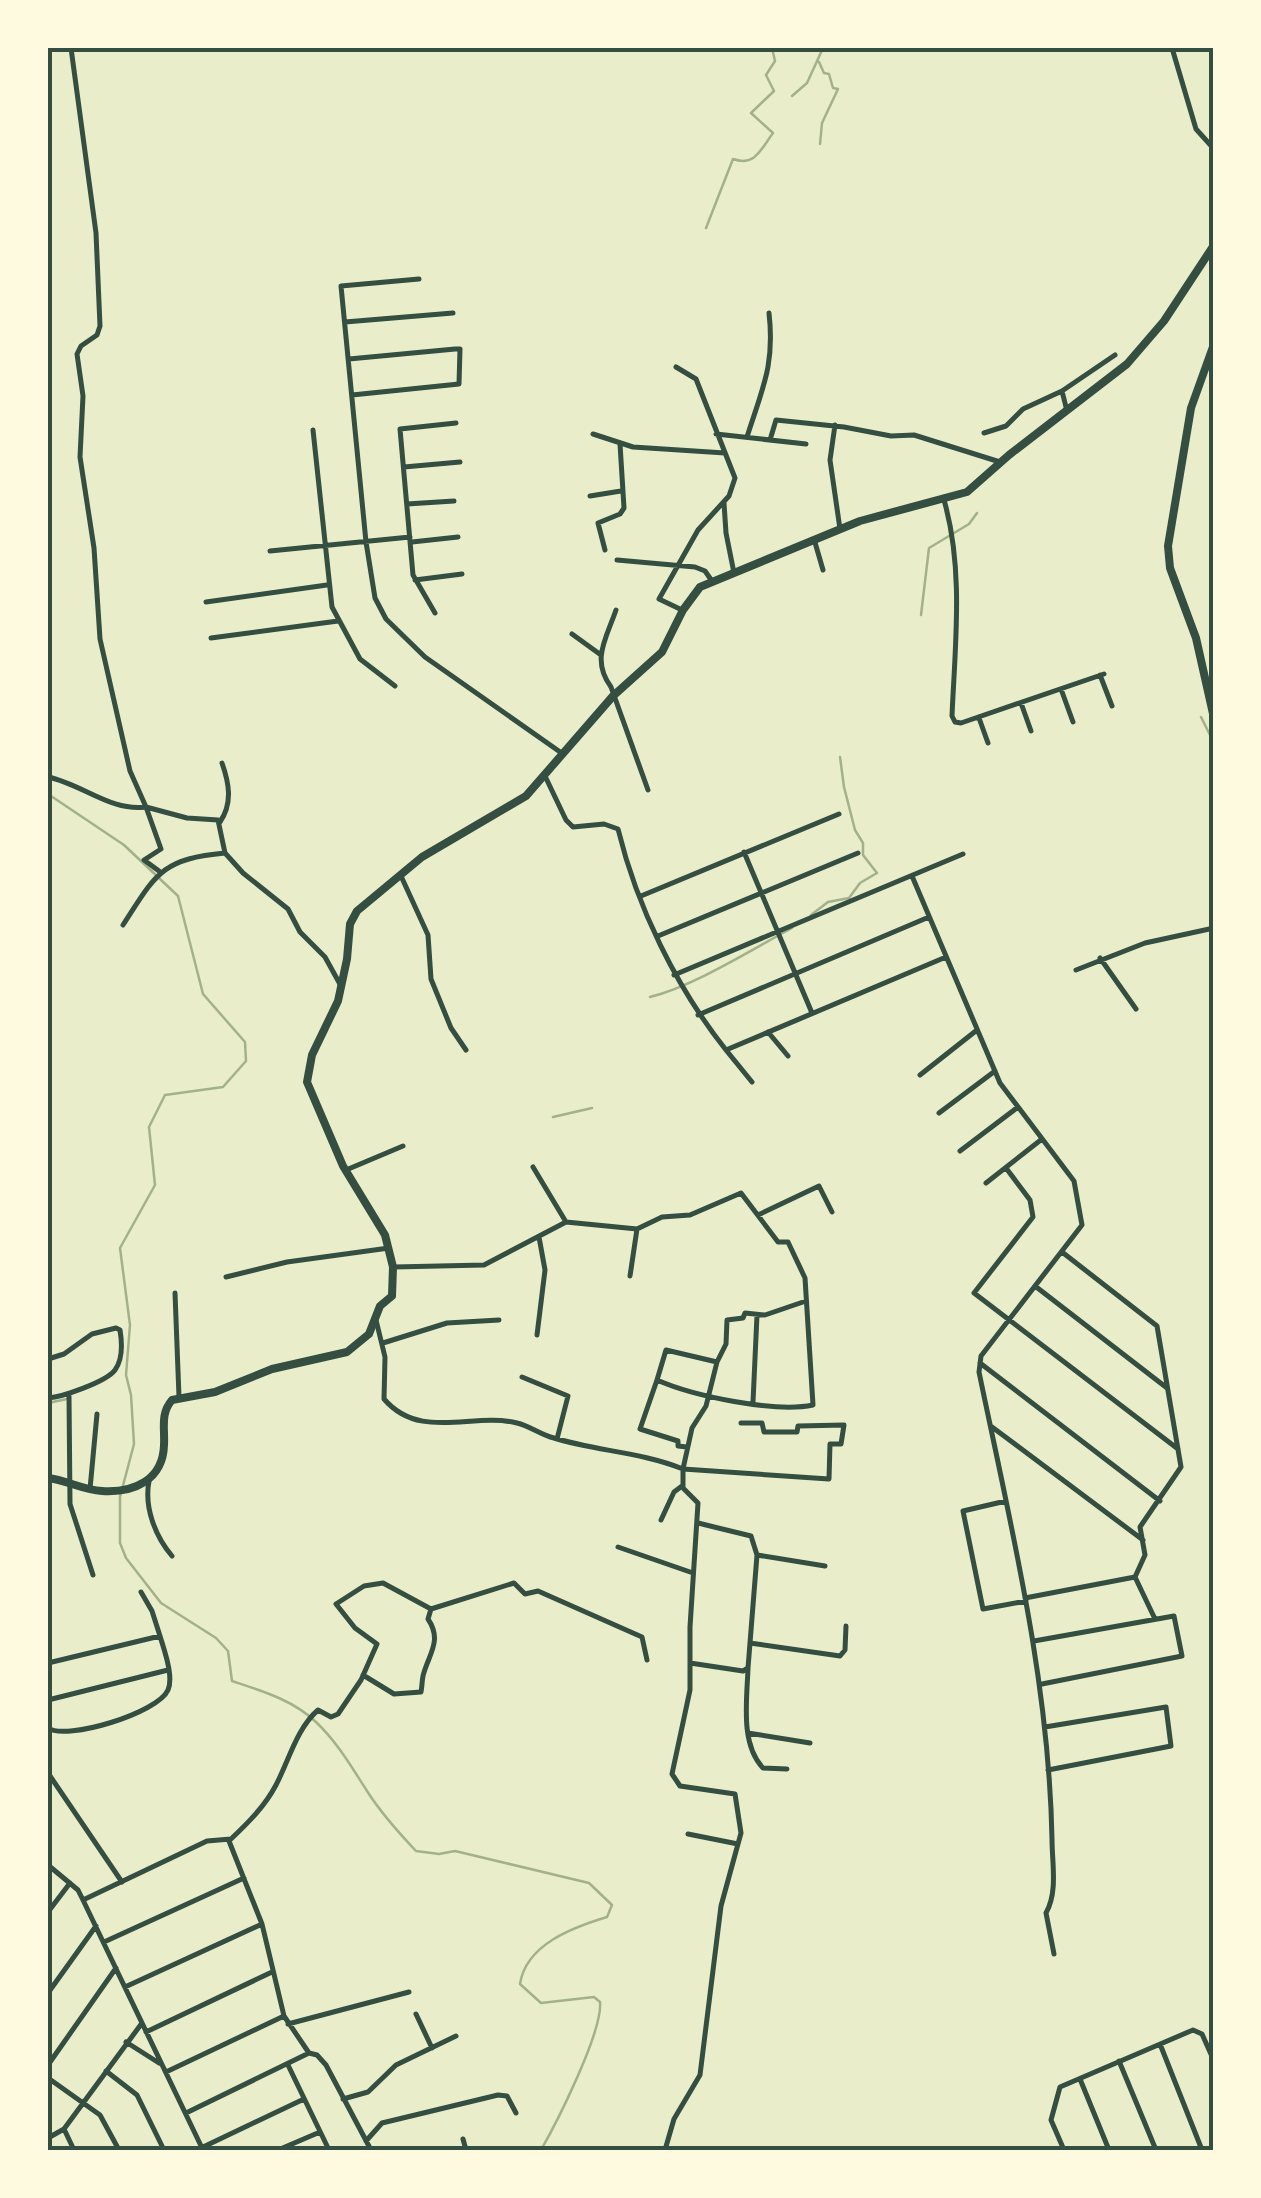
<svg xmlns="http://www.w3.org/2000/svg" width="1261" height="2198" font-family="'IBM Plex Sans',sans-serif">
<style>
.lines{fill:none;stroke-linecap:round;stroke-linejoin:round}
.stream{stroke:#a3b18a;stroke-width:2.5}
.minor{stroke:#344e41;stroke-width:5}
.tertiary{stroke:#344e41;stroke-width:8}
.neatline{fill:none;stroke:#344e41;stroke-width:4}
</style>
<rect width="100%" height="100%" fill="#e9edc9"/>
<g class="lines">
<!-- stream -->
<path class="stream" d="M 819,62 L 824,73 L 829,74 L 833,88 L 838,89 L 822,123 L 820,144
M 792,96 L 807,83 L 823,48
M 706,228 L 733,159 C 755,167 761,149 773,133 L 751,113 L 774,91 L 766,75 L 775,61 L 772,48
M 921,615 L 929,548 L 969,524 L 977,513
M 1201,717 L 1214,743
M 48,794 L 124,845 L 178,896 L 203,994 L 245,1042 L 246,1061 L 223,1087 L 165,1095 L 149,1127 L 155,1185 L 120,1248 L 130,1325 L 126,1375 L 131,1395 L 134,1444 L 120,1497 L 120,1543 L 126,1558 L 161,1603 L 216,1638 L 228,1651 L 232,1681 C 262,1691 293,1700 316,1722 C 337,1742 351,1766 367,1791 C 381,1813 398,1832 416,1851 L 439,1854 L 455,1851 L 589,1883 L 612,1905 L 607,1917 C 574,1927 526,1944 520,1984 L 541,2003 L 594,1997 L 600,2002 C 603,2031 557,2122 541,2150
M 811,915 L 828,902 L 849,898 L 860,883 L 877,873 L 863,855 L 863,843 L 855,830 L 844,787 L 840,757
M 650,997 C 694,986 751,950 792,928
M 553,1117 L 592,1108
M 48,1403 L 67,1399"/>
<!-- minor -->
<path class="minor" d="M 71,48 L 96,233 L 100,326 L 97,335 L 81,346 L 77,354 L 83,396 L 80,457 L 94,548 L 100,639 L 130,771 L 146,807 L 187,818 L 218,820 L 225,853 L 243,873 L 288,909 L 300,932 L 325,957 L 341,986
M 1172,48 L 1196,129 L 1214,149
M 419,279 L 341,286 L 366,542 L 375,598 L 386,619 L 425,657 L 563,754
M 345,322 L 453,313
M 349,359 L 455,349 L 460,349 L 459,384 L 352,395
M 676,367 L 696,379 L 735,478 L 729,496 L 698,530 L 659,599 L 682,610
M 1067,411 L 1062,391 L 1115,355
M 835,425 L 830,460 L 840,529
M 313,430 L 332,607 L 360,659 L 395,686
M 984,433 L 1006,426 L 1023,409 L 1062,391
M 593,434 L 633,447 L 725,453
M 716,434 L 806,444
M 747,437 C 762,389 775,366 769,313
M 770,440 L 776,420 L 844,427 L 891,436 L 914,435 L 1000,462
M 404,467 L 460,462
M 590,496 L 621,491
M 944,500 C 964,569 955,645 952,716 L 955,722 L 961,723 L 1104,674
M 724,503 L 726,533 L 734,573
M 407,504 L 454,501
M 814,539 L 823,570
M 412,542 L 458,537
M 605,550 L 598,523 L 620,514 L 624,508 L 620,444
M 270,551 L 410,537
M 617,560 L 695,567 L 705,571 L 712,581
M 415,580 L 462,574
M 206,602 L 327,585
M 616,610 C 606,639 591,660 611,687 L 648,790
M 435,613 L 413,575 L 400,429 L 456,423
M 572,634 L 601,655
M 211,638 L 338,621
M 1100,675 L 1112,706
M 1061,689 L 1073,722
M 1021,703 L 1031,731
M 979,718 L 988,743
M 545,776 L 566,820 L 573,827 L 604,824 L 618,829 C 637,907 676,987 726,1050 L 946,957
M 48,777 C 82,784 111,812 146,807 L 161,849 L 144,860 L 159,871
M 220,822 C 233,803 229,783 222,763
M 744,852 L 812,1013
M 401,876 L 428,935 L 431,979 L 451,1028 L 466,1050
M 912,876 L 1000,1083 L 1074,1181 L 1082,1225 L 981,1356 L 979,1372 C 1011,1527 1049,1680 1052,1839 C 1052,1863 1058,1892 1046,1913 L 1054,1954
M 641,896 L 839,814
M 123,925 C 156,874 161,859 225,853
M 658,936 L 858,853
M 1100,958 L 1136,1009
M 1076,970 L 1145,943 L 1214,928
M 674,975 L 963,854
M 698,1015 L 929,917
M 768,1032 L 788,1056
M 726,1050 L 752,1082
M 920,1075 L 977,1030
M 939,1113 L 995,1071
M 960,1151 L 1018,1107
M 533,1167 L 566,1222
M 1006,1168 L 1030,1200 L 1033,1217 L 974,1293 L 1178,1449
M 346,1170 L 403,1146
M 986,1183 L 1042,1139
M 758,1215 L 819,1186 L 832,1212
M 637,1229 L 662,1217 L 690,1215 L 741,1193 L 778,1242 L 788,1242 L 805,1278 L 813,1405 C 775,1413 693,1396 657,1380 L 666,1350 L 717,1362
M 1062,1252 L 1157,1326 L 1181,1467 L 1140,1527 L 1145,1555 L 1135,1577
M 394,1267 L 484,1265 L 566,1222 L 637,1229 L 630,1276
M 226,1277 L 287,1262 L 389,1248
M 1035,1286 L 1167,1388
M 175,1293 L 179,1397
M 376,1320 L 385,1357 L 384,1399 C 420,1441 472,1412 517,1423 C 530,1426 541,1435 554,1438 C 596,1451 641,1452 683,1469 L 683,1488 L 698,1503 L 690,1627 L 690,1690 L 672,1774 L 680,1786 L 735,1794 L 741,1833 L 721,1906 L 700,2075 L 674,2119 L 665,2150
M 537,1335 L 545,1270 L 539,1237
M 383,1343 L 447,1323 L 499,1320
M 48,1359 L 64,1354 L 92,1334 L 116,1328 L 120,1330 C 122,1342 123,1359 115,1370 C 106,1382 62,1397 48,1398
M 980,1363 L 1160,1501
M 522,1377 L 568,1396 L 557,1439
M 657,1380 L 640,1429 L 678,1441 L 678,1446 L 687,1447
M 69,1396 L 70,1504 L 93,1575
M 753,1402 L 757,1315
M 741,1423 L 762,1423 L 764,1432 L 797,1432 L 798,1426 L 844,1425 L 841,1444 L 830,1444 L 829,1479 L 683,1469 L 692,1428 L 706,1406 L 717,1362 L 726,1344 L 727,1320 L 743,1318 L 745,1313 L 765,1315 L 806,1301
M 992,1427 L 1143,1540
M 149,1481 C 144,1507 155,1536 172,1556
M 90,1489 L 97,1414
M 1006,1501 L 963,1511 L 983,1609 L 1026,1601
M 661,1520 L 674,1492 L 682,1486
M 618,1547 L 693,1573
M 757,1555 L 825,1566
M 1135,1577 L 1155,1619
M 141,1592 L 152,1611 L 160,1636
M 1025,1598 L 1135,1577
M 48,1613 L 48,1616
M 1034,1641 L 1174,1616 L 1182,1656 L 1042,1684
M 750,1643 L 840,1656 L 845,1650 L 846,1626
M 48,1663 L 160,1636 C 164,1650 174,1676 168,1690 C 158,1713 66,1741 48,1728
M 690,1663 L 743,1671 L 748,1668 L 757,1555 L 751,1536 L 698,1523
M 748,1668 C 747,1700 740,1744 763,1768 L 787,1769
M 363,1675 L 394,1694 L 421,1692 C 422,1687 422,1681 423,1676 C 428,1655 443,1641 428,1619 L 431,1609 L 514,1583 L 525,1594 L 538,1591 L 642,1637 L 647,1660
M 48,1700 L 168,1670
M 1045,1727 L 1166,1707 L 1171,1746 L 1048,1770
M 748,1733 L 810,1743
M 48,1773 L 122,1882
M 688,1834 L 738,1844
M 229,1841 L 262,1924 L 284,2016 L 309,2053 L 317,2055 L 326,2065 L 371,2150
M 48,1865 L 78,1890 L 83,1900 L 203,2150
M 83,1900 L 207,1841 L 231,1839 C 248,1823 265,1806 276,1785 C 289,1760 297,1728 318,1710 L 331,1717 L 338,1714 L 361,1680 L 377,1644 L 355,1628 L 336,1604 L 364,1586 L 383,1583 L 431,1609
M 48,1912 L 70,1883
M 104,1942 L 244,1878
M 125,1987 L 262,1924
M 48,1993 L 96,1926
M 416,2014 L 432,2048
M 288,2024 L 409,1992
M 146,2032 L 272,1972
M 126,2042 L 159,2063
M 1160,2044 L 1202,2150
M 1119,2061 L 1156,2150
M 48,2065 L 116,1968
M 288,2065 L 329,2150
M 106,2071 L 137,2095 L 164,2150
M 166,2072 L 284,2016
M 48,2078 L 100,2115 L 119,2150
M 1080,2079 L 1109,2150
M 343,2099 L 368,2092 L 396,2065 L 456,2036
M 186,2113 L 309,2053
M 64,2129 L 74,2150
M 48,2138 L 64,2129 L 142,2023
M 463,2139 L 466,2150
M 366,2141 L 382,2123 L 498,2095 L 507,2096 L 516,2113
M 201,2148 L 304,2099
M 278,2150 L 320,2132
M 1064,2150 L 1051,2120 L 1060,2087 L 1193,2030 L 1202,2034 L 1214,2061"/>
<!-- tertiary -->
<path class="tertiary" d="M 1214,344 L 1191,408 L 1168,546 L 1170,568 L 1196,638 L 1214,718
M 48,1478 C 66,1480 83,1490 102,1491 C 134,1493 163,1480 164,1445 C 165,1428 160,1414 172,1400 L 215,1392 L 272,1369 L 347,1352 L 369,1334 L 380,1306 L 392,1296 L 393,1267 L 385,1235 L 343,1166 L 307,1082 L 312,1055 L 338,1001 L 347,959 L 350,924 L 357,911 L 422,857 L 526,796 L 613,696 L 662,652 L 683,610 L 700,587 L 860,521 L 967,492 L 1009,455 L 1127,364 L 1164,321 L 1214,245"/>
</g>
<!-- border -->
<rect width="1261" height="2198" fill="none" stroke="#fefae0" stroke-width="100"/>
<rect x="50" y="50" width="1161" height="2098" class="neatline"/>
</svg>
